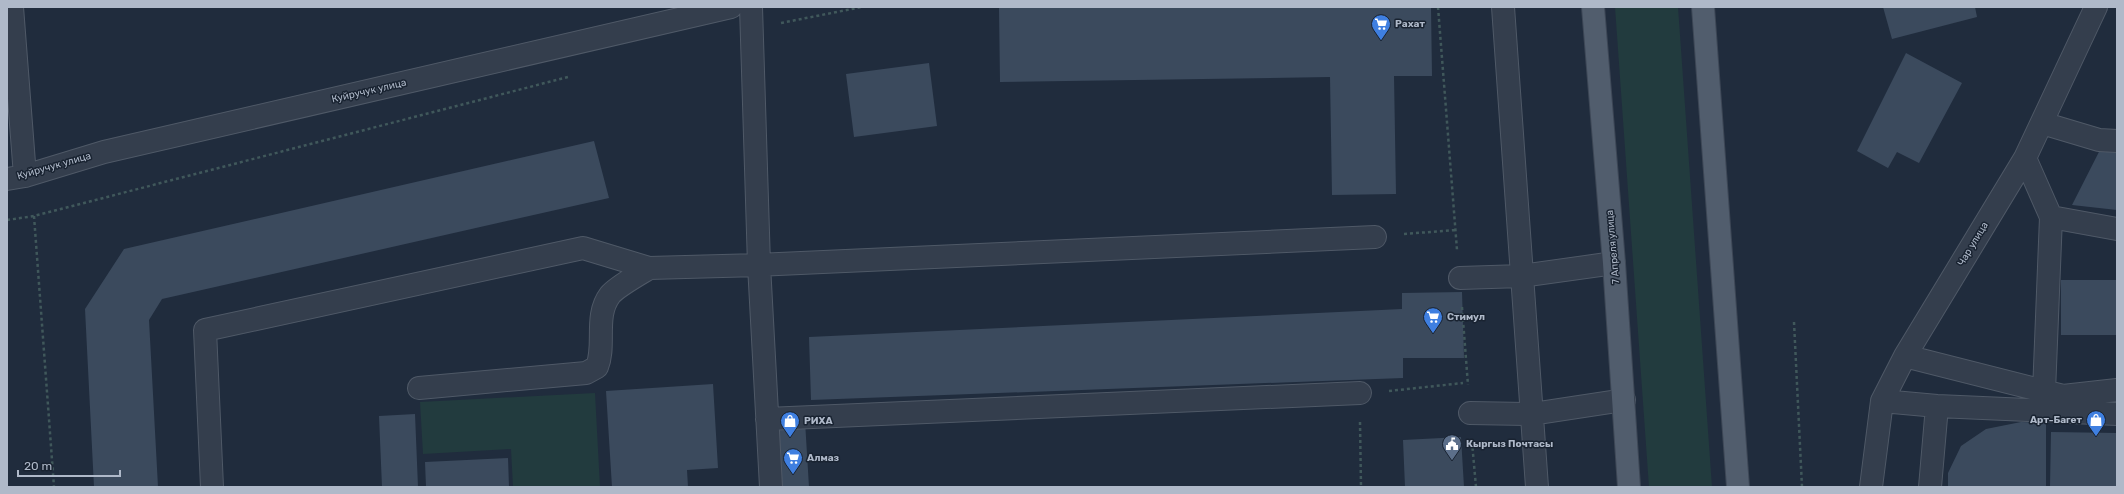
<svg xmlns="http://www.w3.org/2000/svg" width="2124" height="494" font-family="Rubik,sans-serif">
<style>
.green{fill:#223b3e}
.building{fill:#3b4a5d}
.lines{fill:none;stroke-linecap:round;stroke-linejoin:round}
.minor-casing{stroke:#4f5967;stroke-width:24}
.major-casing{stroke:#3d4756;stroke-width:24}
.path{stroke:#40585b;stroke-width:2.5;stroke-dasharray:3 3;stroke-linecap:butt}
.minor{stroke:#343e4d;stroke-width:22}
.major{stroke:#515d6d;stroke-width:22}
.labels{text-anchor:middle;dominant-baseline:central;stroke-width:3;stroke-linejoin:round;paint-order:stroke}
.poi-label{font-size:10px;font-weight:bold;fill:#afb9c9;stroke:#192331;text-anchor:start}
.street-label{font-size:10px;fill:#afb9c9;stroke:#192331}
</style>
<rect width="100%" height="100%" fill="#202c3d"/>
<!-- green -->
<path class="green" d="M 1615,7 L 1678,7 L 1712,487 L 1649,487 Z
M 595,393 L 600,487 L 513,487 L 511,449 L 423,454 L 420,402 Z"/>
<!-- building -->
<path class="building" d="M 1077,7 L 1431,7 L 1432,76 L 1394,76 L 1396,194 L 1332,195 L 1330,77 L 1000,82 L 999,8 Z
M 1883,7 L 1975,7 L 1977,17 L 1892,39 Z
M 1906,53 L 1962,83 L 1919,163 L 1897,152 L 1888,168 L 1857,151 Z
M 929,63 L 937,126 L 854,137 L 846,74 Z
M 594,141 L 609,198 L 162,299 L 149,320 L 158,487 L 94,487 L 85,309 L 124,249 Z
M 2104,142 L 2117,148 L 2117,210 L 2072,205 Z
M 2061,280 L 2117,280 L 2117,335 L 2061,335 Z
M 1462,292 L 1464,358 L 1403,358 L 1403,378 L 811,400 L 809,337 L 1402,309 L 1402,293 Z
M 713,384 L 718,468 L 687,470 L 688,487 L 612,487 L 606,391 Z
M 415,414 L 418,487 L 382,487 L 379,416 Z
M 805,421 L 809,487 L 778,487 L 774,422 Z
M 2021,422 L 2046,423 L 2046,487 L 1948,487 L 1948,473 L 1961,446 L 1986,429 Z
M 2051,432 L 2117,433 L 2117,487 L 2050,487 Z
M 1461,437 L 1464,487 L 1405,487 L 1403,440 Z
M 508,458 L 509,487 L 426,487 L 425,462 Z"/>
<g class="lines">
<defs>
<path id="minor" d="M 12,7 L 25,176
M 751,7 L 759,265 L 771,487
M 1503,7 L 1537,487
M 2042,123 L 2099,140 L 2117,141
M 2025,158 L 2051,217 L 2044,392
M 7,179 L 25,176 L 104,152 L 731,7
M 2051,217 L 2117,229
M 1460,278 L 1522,276 L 1614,263
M 1905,356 L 2063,396 L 2117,390
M 419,388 L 586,373 L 597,367 C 606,345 594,316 610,295 C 616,287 640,274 649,268
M 1882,401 L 1937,406 L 2117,414
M 1470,413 L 1532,414 L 1624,400
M 767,419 L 1360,393
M 212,487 L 205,330 L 583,248 L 649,268 L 759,265 L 1375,237
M 1871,487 L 1882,401 L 1905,356 L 2025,158 L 2096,7
M 1930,487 L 1937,406"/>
<path id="major" d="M 1593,7 L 1614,263 L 1629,487
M 1703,7 L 1738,487"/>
</defs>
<!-- minor casing -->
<use href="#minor" class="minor-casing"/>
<!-- major casing -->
<use href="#major" class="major-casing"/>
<!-- path -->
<path class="path" d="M 1438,7 L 1457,250
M 781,23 L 862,7
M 34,216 L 54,487
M 7,220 L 34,216 L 568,77
M 1404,234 L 1456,230
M 1462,307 L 1468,385
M 1794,322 L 1802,487
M 1389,391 L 1463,383
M 1360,422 L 1361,487
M 1472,442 L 1476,487"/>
<!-- minor -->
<use href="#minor" class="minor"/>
<!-- major -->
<use href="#major" class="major"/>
</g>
<!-- icons -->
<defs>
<symbol id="supermarket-pin" viewBox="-11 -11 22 30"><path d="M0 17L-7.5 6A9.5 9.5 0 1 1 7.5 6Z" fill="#3f7fe0" stroke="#192331"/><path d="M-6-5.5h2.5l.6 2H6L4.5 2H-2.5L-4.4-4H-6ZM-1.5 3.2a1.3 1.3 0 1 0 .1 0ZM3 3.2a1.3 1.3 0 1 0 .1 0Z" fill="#fff"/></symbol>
<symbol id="shop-pin" viewBox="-11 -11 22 30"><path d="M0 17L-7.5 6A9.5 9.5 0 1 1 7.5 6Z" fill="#3f7fe0" stroke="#192331"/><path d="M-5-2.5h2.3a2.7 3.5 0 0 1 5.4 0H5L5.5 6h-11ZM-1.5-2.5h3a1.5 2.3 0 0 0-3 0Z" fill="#fff"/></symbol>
<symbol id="civic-pin" viewBox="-11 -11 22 30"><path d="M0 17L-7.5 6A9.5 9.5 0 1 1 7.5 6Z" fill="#5c6f8a" stroke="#192331"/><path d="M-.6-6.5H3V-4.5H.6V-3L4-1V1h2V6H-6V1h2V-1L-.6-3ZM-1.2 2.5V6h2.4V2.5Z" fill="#fff"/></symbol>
</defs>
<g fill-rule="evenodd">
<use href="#supermarket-pin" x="1370" y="13" width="22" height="30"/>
<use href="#supermarket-pin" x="1422" y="306" width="22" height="30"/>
<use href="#shop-pin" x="2085" y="409" width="22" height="30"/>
<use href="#shop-pin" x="779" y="410" width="22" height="30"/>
<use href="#civic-pin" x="1441" y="433" width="22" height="30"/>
<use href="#supermarket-pin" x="782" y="447" width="22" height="30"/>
</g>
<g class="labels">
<!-- poi labels -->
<g class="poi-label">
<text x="1395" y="24">Рахат</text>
<text x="1447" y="317">Стимул</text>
<text x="2082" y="420" text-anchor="end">Арт-Багет</text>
<text x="804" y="421">РИХА</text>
<text x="1466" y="444">Кыргыз Почтасы</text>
<text x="807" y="458">Алмаз</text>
</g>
<!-- street labels -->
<g class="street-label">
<text transform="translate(369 91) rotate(-13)">Куйручук улица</text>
<text transform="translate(54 166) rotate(-16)">Куйручук улица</text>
<text transform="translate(1973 244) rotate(-59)">Чар улица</text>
<text transform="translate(1613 247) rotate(-95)">7 Апреля улица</text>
</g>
</g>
<!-- border -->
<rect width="2124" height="494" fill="none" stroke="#afb9c9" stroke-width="16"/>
<!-- scale -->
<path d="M18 470v6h102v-6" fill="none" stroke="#afb9c9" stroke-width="2"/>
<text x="24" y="470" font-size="12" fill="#afb9c9" stroke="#192331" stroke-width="3" paint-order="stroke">20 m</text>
</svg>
